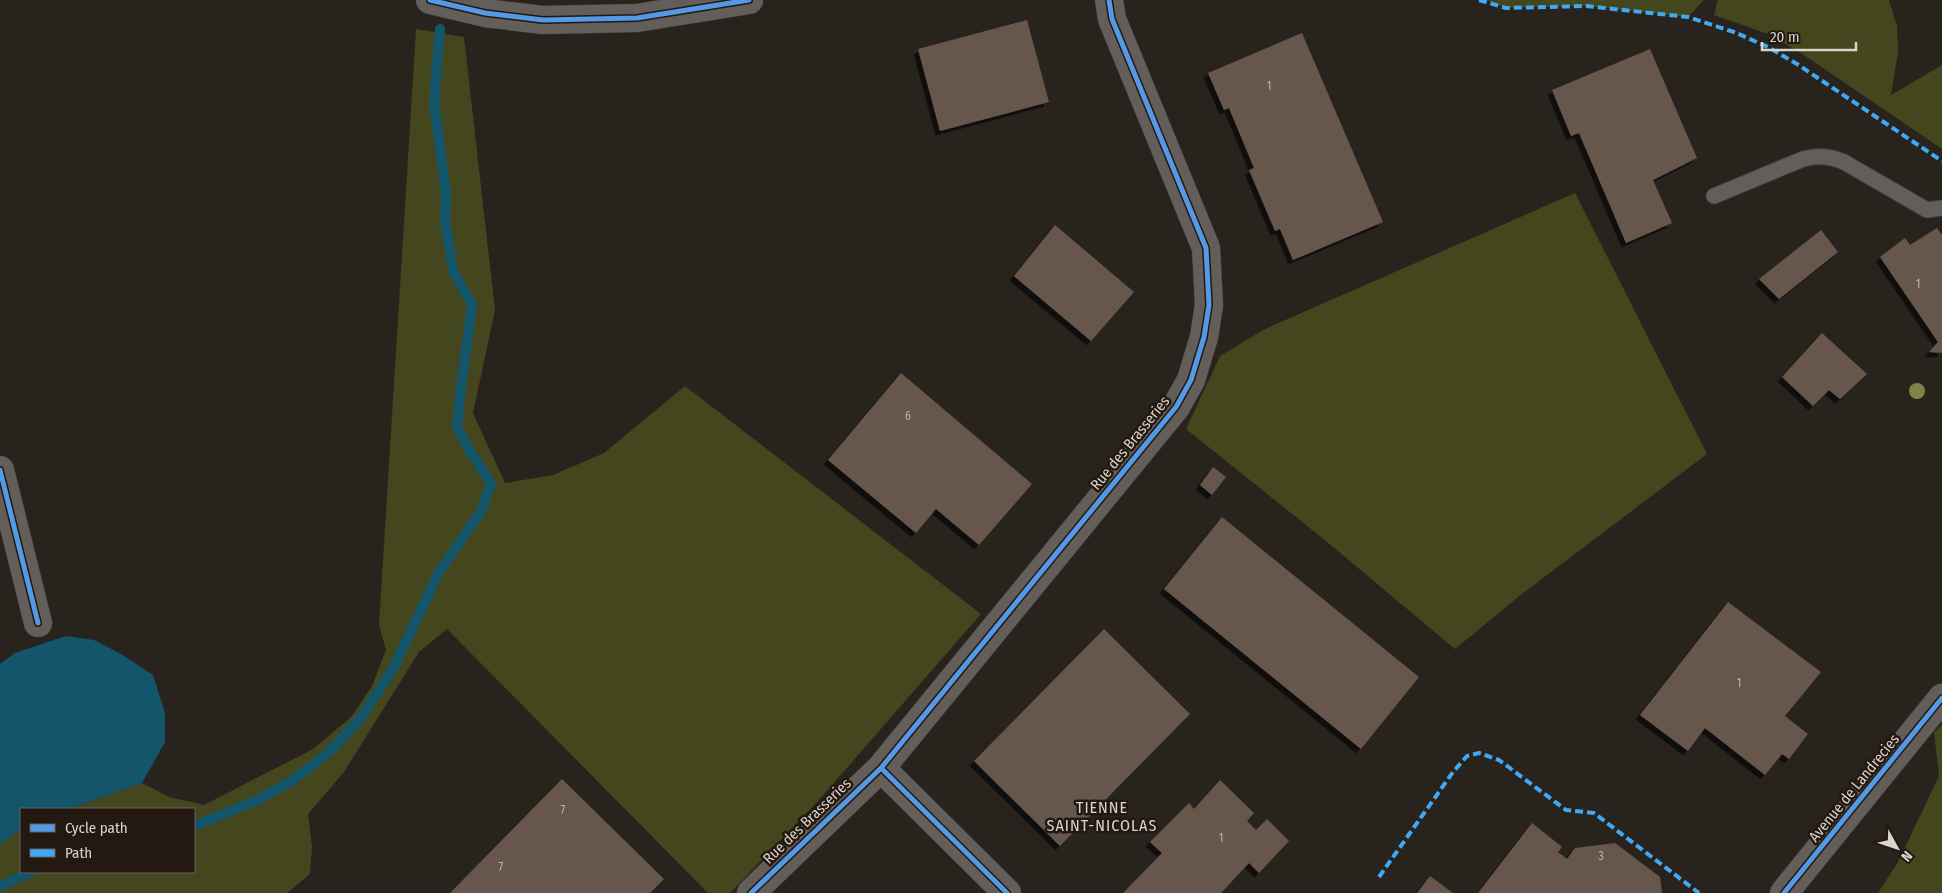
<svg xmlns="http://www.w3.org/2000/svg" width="1942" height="893" font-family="'Fira Sans Condensed',sans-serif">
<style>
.green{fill:#44461d}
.water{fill:#13566c}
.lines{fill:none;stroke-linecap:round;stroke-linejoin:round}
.stream{stroke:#13566c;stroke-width:10}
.building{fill:#66574b;filter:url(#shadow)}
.service-casing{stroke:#45403c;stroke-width:17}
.minor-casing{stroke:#45403c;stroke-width:29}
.service{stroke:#635e5a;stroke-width:15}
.minor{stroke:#635e5a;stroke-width:28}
.quiet{stroke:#3fa9f5;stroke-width:4;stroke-dasharray:8 4;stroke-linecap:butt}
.cycleway-casing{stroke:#231911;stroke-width:8}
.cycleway{stroke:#5399e6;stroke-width:5}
.tree{fill:#828347}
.labels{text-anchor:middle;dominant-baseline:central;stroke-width:5;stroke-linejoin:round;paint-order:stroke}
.number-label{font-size:12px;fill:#beb4ad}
.street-label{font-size:15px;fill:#dbd3ce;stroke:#231911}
.neighbourhood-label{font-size:16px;letter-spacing:1px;fill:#dbd3ce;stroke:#231911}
</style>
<defs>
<filter id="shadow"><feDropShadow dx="-4.5" dy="4.5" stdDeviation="0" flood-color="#0009"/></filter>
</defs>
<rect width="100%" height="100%" fill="#29231e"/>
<!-- green -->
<path class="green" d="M 1486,0 L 1704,0 L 1688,17 L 1586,6 L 1506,8 Z
M 1718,0 L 1889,0 L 1897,26 L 1898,51 L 1891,95 L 1942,65 L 1942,149 L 1801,53 L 1768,34 L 1714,15 Z
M 416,29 L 464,37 L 495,310 L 473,413 L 505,483 L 553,475 L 604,453 L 685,386 L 981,614 L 818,801 L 730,893 L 708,893 L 447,629 L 419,652 L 344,772 L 308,814 L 312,848 L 310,874 L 287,893 L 0,893 L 0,844 L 21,829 L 21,872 L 194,872 L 194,809 L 69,809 L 142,783 L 169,797 L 204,805 L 313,749 L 351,717 L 372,686 L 386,650 L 379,625 Z
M 1575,193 L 1707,454 L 1518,597 L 1455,649 L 1326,541 L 1186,429 L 1220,356 L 1265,329 Z
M 1942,725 L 1942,893 L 1878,893 L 1898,862 L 1939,776 L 1934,732 Z"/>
<!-- water -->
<path class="water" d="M 66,636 L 94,640 L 121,654 L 153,675 L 165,713 L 165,742 L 142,783 L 69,809 L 21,809 L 21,829 L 0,844 L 0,664 L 15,653 Z"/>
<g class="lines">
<!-- stream -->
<path class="stream" d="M 194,826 L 257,800 L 290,782 L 328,753 L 360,719 L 394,667 L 438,574 L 481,511 L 491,483 L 471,453 L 457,427 L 460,395 L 472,305 L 453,271 L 445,220 L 446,193 L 434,102 L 440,29
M 0,886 L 31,872"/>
</g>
<!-- building -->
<path class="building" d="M 1027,20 L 1049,102 L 940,131 L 918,49 Z
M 1302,33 L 1383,222 L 1293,260 L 1280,229 L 1275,231 L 1249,170 L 1254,168 L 1229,108 L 1224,110 L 1208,73 Z
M 1650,49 L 1697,158 L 1653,180 L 1672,223 L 1626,243 L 1579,133 L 1571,136 L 1552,90 Z
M 1055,225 L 1134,292 L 1091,341 L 1014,276 Z
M 1937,228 L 1942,235 L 1942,353 L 1929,352 L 1938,342 L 1880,257 L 1905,238 L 1910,245 Z
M 1821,230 L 1838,252 L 1779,299 L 1759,279 Z
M 1822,333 L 1867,374 L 1840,399 L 1829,390 L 1813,406 L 1782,377 Z
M 901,373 L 1032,484 L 979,545 L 936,509 L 916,533 L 828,460 Z
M 1213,467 L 1226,477 L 1212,495 L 1200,485 Z
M 1222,517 L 1419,677 L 1361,749 L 1164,589 Z
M 1728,602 L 1821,672 L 1785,716 L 1808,734 L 1789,759 L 1782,754 L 1765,775 L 1705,728 L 1688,751 L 1640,715 Z
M 1104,629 L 1190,714 L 1060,846 L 974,761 Z
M 562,779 L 664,879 L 650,893 L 450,893 Z
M 1220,780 L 1254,813 L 1247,821 L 1256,830 L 1267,819 L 1289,841 L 1259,873 L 1249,863 L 1221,893 L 1123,893 L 1162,853 L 1150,842 L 1189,803 L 1194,809 Z
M 1532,823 L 1562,847 L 1558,852 L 1567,859 L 1575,848 L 1615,843 L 1660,877 L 1662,893 L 1478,893 Z
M 1430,876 L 1453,893 L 1417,893 Z"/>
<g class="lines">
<defs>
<path id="service" d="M 1714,196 L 1803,159 C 1818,155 1829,156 1844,162 L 1927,210 L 1942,208"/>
<path id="minor" d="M 430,0 L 485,13 L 543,20 L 637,18 L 749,0
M 0,470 L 38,623
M 881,768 L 1007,893
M 751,893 L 881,768 L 1176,407 L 1191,380 L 1204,337 L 1209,305 L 1206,248 L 1112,19 L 1109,0
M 1784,893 L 1942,698"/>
</defs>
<!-- service casing -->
<use href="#service" class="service-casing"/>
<!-- minor casing -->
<use href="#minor" class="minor-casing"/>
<!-- service -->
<use href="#service" class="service"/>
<!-- minor -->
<use href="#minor" class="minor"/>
<!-- quiet -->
<path class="quiet" d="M 1479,0 L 1506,8 L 1586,6 L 1688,17 L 1734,32 L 1768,47 L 1797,64 L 1942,161
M 1379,877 L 1453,772 L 1467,756 L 1479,753 L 1499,760 L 1566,810 L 1594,813 L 1699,893"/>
<defs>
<path id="cycleway" d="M 430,0 L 485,13 L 543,20 L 637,18 L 749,0
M 0,470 L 38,623
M 881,768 L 1007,893
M 751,893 L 881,768 L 1176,407 L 1191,380 L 1204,337 L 1209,305 L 1206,248 L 1112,19 L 1109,0
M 1784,893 L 1942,698"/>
</defs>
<!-- cycleway casing -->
<use href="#cycleway" class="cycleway-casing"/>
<!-- cycleway -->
<use href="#cycleway" class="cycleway"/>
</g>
<!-- trees -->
<circle class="tree" cx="1917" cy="391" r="8"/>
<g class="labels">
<!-- number labels -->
<g class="number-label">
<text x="1269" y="86">1</text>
<text x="1918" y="284">1</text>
<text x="908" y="416">6</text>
<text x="1739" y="683">1</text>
<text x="563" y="810">7</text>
<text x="1221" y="838">1</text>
<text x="1601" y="856">3</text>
<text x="501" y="867">7</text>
</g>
<!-- street labels -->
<g class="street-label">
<text transform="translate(1130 443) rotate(-51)">Rue des Brasseries</text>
<text transform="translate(1854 788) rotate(-51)">Avenue de Landrecies</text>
<text transform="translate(807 821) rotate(-44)">Rue des Brasseries</text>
</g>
<!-- neighbourhood labels -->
<g class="neighbourhood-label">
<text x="1102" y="807">TIENNE<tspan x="1102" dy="18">SAINT-NICOLAS</tspan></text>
</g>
</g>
<!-- legend -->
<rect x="20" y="808" width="175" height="65" fill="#231911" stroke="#6d635d"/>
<rect x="30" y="824" width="25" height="8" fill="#5399e6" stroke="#6d635d"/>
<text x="65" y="833" font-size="15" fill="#dbd3ce">Cycle path</text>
<rect x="30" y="849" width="25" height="8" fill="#3fa9f5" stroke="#6d635d"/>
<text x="65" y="858" font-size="15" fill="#dbd3ce">Path</text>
<!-- north arrow -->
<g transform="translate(1897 848) rotate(130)" stroke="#231911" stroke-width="4" paint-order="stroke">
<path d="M0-4L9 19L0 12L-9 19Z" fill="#dbd3ce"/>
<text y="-8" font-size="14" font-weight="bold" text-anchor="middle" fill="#dbd3ce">N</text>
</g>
<!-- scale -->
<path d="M1762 42v8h94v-8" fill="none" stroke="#dbd3ce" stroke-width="2.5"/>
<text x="1770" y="42" font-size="15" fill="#dbd3ce" stroke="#231911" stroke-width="4" paint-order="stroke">20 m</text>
</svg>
